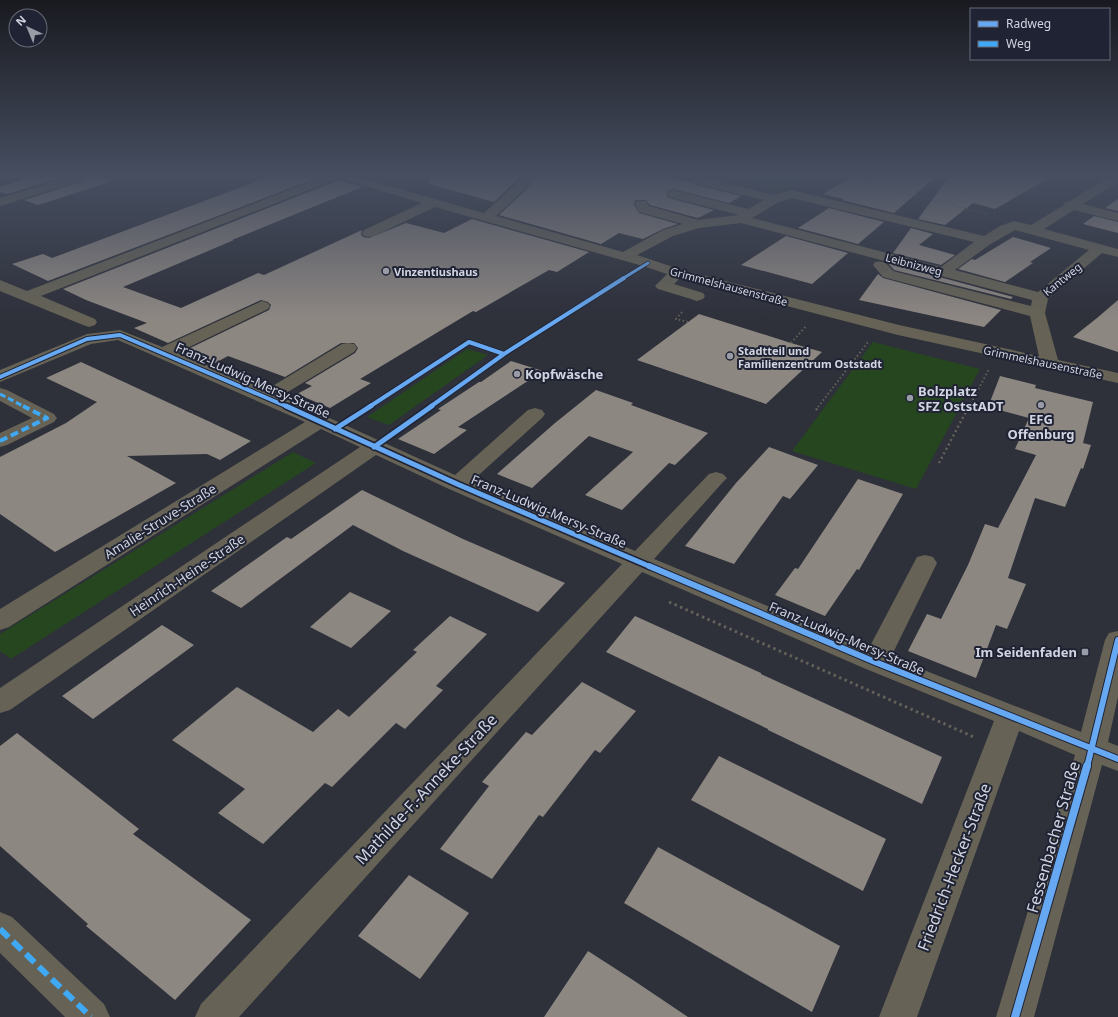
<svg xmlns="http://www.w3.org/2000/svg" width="1118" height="1017" font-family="'Noto Sans',sans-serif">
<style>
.green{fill:#264620}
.building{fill:#8d8782}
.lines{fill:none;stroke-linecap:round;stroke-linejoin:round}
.path-far3{stroke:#646159;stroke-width:1.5;stroke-dasharray:1 2;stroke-linecap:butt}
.path-far2{stroke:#646159;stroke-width:2;stroke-dasharray:1.5 2.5;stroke-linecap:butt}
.path-far1{stroke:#646159;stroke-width:2.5;stroke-dasharray:2 3;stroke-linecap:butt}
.path{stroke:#646159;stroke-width:3;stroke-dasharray:2.5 3.5;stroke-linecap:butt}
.minor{fill:#666356;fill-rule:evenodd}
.quiet-far2{stroke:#3fa9f5;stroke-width:3;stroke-dasharray:6 3;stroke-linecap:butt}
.quiet-far1{stroke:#3fa9f5;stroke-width:4;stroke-dasharray:8 4;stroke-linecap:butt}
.quiet{stroke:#3fa9f5;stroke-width:6;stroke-dasharray:12 6;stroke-linecap:butt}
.cycleway-far4-casing{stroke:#1f2334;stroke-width:4.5}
.cycleway-far3-casing{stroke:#1f2334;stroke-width:6}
.cycleway-far2-casing{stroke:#1f2334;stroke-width:8}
.cycleway-far1-casing{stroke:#1f2334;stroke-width:8}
.cycleway-casing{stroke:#1f2334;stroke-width:10}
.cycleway-far4{stroke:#66a8f1;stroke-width:3}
.cycleway-far3{stroke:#66a8f1;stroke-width:4}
.cycleway-far2{stroke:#66a8f1;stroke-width:5}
.cycleway-far1{stroke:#66a8f1;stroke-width:6}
.cycleway{stroke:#66a8f1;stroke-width:8}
.poi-dot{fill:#999ba7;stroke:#1f2334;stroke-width:1.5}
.labels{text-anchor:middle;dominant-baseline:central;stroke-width:4;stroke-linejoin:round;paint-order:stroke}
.far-street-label{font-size:11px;fill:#d2d5e1;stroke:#1f2334}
.far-poi-label{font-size:11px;font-weight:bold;fill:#d2d5e1;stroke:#1f2334;text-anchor:start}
.poi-label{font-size:13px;font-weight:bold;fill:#d2d5e1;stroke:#1f2334;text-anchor:start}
.street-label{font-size:13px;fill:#d2d5e1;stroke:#1f2334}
.near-street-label{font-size:16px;fill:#d2d5e1;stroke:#1f2334}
</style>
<rect width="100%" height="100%" fill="#2e303a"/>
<!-- green -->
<path class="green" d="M 729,177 L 812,177 L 782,191 Z
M 873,342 L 980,369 L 916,489 L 792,451 Z
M 467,349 L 488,355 L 389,425 L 367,417 Z
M 293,452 L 316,463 L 11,659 L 0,651 L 0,634 Z"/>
<!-- building -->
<path class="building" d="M 22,177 L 63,177 L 7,194 L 0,192 L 0,187 L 22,180 Z
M 87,177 L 109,177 L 110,182 L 38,205 L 24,200 L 84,181 Z
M 268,177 L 319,177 L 48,281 L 12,264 L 43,254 L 52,258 Z
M 430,177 L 520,177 L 494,202 L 429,184 Z
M 535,177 L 669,177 L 694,183 L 696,185 L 741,196 L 729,203 L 673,189 L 668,190 L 666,195 L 669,198 L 714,210 L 698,218 L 650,205 L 646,200 L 635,200 L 634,205 L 639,213 L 678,224 L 663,229 L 643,239 L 619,233 L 601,244 L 499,215 L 525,191 Z
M 851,177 L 935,177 L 894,213 L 842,200 L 844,199 L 823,194 Z
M 949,177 L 1051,177 L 995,209 L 973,203 L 945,225 L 918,219 Z
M 339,180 L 362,187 L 232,240 L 234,240 L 123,287 L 181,308 L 258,273 L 264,275 L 362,230 L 361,234 L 363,237 L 369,238 L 406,223 L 444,233 L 472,219 L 589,252 L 557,272 L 549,270 L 476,312 L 473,311 L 360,379 L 371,383 L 330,408 L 297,394 L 312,386 L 305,383 L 355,353 L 358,348 L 354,343 L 341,343 L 285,377 L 228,356 L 215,363 L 186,350 L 269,310 L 271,305 L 268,302 L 261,300 L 168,343 L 134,328 L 147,323 L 86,300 L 63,289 Z
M 1118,199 L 1118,211 L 1105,208 Z
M 829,208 L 884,222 L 858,244 L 798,228 Z
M 1094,216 L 1118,222 L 1118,233 L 1083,224 Z
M 911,228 L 933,234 L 919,245 L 955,255 L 941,265 L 893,253 Z
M 786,236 L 848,253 L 812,284 L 741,265 Z
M 1013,237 L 1051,248 L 1030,262 L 1033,263 L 1005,282 L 958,269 L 972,259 L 975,260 Z
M 888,263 L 1013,297 L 1011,299 L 894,270 Z
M 878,274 L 883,278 L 1001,310 L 984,327 L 859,300 Z
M 1118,300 L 1118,352 L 1073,337 L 1097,318 Z
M 699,314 L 791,343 L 822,352 L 766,404 L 637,360 Z
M 511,361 L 543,371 L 458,427 L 467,430 L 434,454 L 398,439 L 441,410 L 438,409 L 479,382 L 481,382 Z
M 81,362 L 251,441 L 220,460 L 207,454 L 127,456 L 176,483 L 55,552 L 0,514 L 0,457 L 66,423 L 97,402 L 46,378 Z
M 1000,376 L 1036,385 L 1035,388 L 1093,402 L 1083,443 L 1091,445 L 1083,469 L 1081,468 L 1065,507 L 1035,498 L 1008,578 L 1026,584 L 1007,629 L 996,625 L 976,678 L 908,651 L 927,614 L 941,619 L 968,565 L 985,524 L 998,528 L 1036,455 L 1015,449 L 1029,418 L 988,407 Z
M 596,390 L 633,403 L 631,405 L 708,433 L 675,465 L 669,463 L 622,510 L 585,495 L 633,452 L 589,436 L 532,488 L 497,474 L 555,423 Z
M 769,447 L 818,465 L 790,499 L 783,496 L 734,564 L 685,546 L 736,483 Z
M 858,479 L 903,494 L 859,570 L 857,569 L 825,616 L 775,595 L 795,568 L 798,569 Z
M 362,490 L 463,539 L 565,583 L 538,612 L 403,551 L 353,525 L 241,608 L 211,591 L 287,537 L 291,539 Z
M 350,592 L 391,611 L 351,648 L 310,627 Z
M 450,616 L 487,634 L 436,686 L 443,690 L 405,729 L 396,723 L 332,787 L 325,783 L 263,844 L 218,813 L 245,789 L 172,740 L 237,687 L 313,732 L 338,709 L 349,717 L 417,652 L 413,650 Z
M 635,616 L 761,673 L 761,674 L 942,757 L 922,804 L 768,730 L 768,729 L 606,652 Z
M 162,625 L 194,645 L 93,719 L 62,696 Z
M 582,682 L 636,711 L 600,753 L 595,750 L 543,817 L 539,815 L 492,879 L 440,849 L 489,786 L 482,782 L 526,732 L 532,735 Z
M 17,733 L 139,829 L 133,834 L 251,920 L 175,1000 L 86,926 L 88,924 L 0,846 L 0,746 Z
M 719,756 L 886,839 L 863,891 L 691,800 Z
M 658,847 L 840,946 L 812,1012 L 624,903 Z
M 409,875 L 469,913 L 420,979 L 358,936 Z
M 588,951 L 633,980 L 688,1017 L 544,1017 Z"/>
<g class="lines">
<!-- path-far3 -->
<path class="path-far3" d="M 842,177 L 990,215
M 815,180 L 821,177
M 866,183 L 877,177
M 943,202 L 994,177"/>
<!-- path-far2 -->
<path class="path-far2" d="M 682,312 L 676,319 L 688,322
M 791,343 L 807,325
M 818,407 L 868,342
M 969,407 L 989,369"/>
<!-- path-far1 -->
<path class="path-far1" d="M 816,410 L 819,406
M 939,463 L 969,406"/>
<!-- path -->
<path class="path" d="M 669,602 L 974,737"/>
<!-- minor -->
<path class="minor" d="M 68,177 L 86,177 L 84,180 L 0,206 L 0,198 Z
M 323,177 L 357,177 L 484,213 L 516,184 L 522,177 L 534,177 L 524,190 L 496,216 L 623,252 L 663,230 L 683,224 L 639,212 L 635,204 L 636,201 L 646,201 L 649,206 L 698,220 L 739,215 L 669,197 L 667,194 L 669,191 L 673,190 L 748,209 L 764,200 L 696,184 L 694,181 L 696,178 L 700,177 L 774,195 L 791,190 L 984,236 L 1000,226 L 1014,221 L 1031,225 L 1064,205 L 1065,202 L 1070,201 L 1099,183 L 1118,177 L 1118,184 L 1107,189 L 1083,204 L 1118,213 L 1118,221 L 1074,210 L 1044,229 L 1118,249 L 1118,257 L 1102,253 L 1048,299 L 1045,313 L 1058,360 L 1118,373 L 1118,383 L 898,335 L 680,278 L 674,284 L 703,293 L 705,296 L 703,299 L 697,301 L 691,299 L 658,289 L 655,286 L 667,274 L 643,266 L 435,207 L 374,236 L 369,237 L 364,236 L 362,233 L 364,230 L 422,203 L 339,178 L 41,296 L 95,319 L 97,322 L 95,325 L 89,327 L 83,325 L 0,291 L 0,280 L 27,291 ZM 792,198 L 974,242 L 941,267 L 752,218 L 779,202 ZM 741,223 L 1032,300 L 1031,306 L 893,271 C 887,264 884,260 875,262 L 873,265 L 883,277 L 1030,316 L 1039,356 L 899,325 L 682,270 L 637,255 L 673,236 L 699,228 ZM 1015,230 L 1089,250 L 1038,292 L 955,270 L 989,245 Z
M 262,301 L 268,303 L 270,306 L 268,309 L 177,353 L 266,390 L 342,344 L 348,343 L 354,344 L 357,348 L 354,352 L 281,396 L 455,475 L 528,410 L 535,408 L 542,410 L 545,414 L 542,418 L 471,482 L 635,551 L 709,474 L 716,472 L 723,474 L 727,478 L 723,482 L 654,559 L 869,648 L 917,557 L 925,555 L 933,557 L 937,563 L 891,657 L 1081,732 L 1105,640 L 1109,633 L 1118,631 L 1118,697 L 1108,742 L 1118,746 L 1118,771 L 1102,765 L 1034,1017 L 996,1017 L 1075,755 L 1019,731 L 917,1017 L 879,1017 L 994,721 L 866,669 L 642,572 L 239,1017 L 195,1017 L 201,1004 L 622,564 L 449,489 L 376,455 L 10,710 L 0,713 L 0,688 L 360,447 L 321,429 L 9,627 L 0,630 L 0,609 L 305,422 L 118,340 L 91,344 L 0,382 L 0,370 L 87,334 L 120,330 L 162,347 Z
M 0,388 L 7,390 L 54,414 L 57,418 L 54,422 L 7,445 L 0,447 L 0,433 L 32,418 L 0,401 Z
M 0,912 L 12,917 L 104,1004 L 110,1017 L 65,1017 L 0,953 Z"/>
<!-- quiet-far2 -->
<path class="quiet-far2" d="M 0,394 L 25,407"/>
<!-- quiet-far1 -->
<path class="quiet-far1" d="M 0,441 L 47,418 L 23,406"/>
<!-- quiet -->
<path class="quiet" d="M 0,929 L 91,1017"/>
<defs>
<path id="cycleway-far4" d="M 622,279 L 648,263"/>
<path id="cycleway-far3" d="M 0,377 L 87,339 L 120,335 L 288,407
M 369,407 L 469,342 L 504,354 L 624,278
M 430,407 L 504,354"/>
<path id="cycleway-far2" d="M 286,406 L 457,484 L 651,567
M 335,429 L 371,406
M 374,447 L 432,406"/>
<path id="cycleway-far1" d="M 649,566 L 875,662 L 1118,759
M 1087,767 L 1118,640"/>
<path id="cycleway" d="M 1015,1017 L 1087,766"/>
</defs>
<!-- cycleway-far4 casing -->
<use href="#cycleway-far4" class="cycleway-far4-casing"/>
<!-- cycleway-far3 casing -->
<use href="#cycleway-far3" class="cycleway-far3-casing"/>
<!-- cycleway-far2 casing -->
<use href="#cycleway-far2" class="cycleway-far2-casing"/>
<!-- cycleway-far1 casing -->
<use href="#cycleway-far1" class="cycleway-far1-casing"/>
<!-- cycleway casing -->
<use href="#cycleway" class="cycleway-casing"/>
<!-- cycleway-far4 -->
<use href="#cycleway-far4" class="cycleway-far4"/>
<!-- cycleway-far3 -->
<use href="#cycleway-far3" class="cycleway-far3"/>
<!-- cycleway-far2 -->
<use href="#cycleway-far2" class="cycleway-far2"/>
<!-- cycleway-far1 -->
<use href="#cycleway-far1" class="cycleway-far1"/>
<!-- cycleway -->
<use href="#cycleway" class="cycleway"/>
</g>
<!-- sky -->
<linearGradient id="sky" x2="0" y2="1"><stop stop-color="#191a20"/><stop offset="0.55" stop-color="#464e60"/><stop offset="1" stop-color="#464e60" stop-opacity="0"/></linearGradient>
<rect width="1118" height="319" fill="url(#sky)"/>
<!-- markers -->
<g class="poi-dot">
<circle cx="386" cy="271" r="4"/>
<circle cx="730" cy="356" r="4"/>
<circle cx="517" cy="374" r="4"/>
<circle cx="910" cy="398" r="4"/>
<circle cx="1041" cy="405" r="4"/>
<rect x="1081" y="648" width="8" height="8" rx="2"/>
</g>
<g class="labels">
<!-- far-street labels -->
<g class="far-street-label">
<text transform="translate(914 264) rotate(15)">Leibnizweg</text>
<text transform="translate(1062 279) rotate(-39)">Kantweg</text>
<text transform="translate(729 286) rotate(15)">Grimmelshausenstraße</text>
<text transform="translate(1043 362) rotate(12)">Grimmelshausenstraße</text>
</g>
<!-- far-poi labels -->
<g class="far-poi-label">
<text x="394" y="271">Vinzentiushaus</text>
<text x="738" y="350">Stadtteil und<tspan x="738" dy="13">Familienzentrum Oststadt</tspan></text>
</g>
<!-- poi labels -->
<g class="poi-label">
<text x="525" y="374">Kopfwäsche</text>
<text x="918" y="391">Bolzplatz<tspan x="918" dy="15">SFZ OststADT</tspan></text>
<text x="1041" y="419" text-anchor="middle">EFG<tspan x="1041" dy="15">Offenburg</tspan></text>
<text x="1077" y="652" text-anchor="end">Im Seidenfaden</text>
</g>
<!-- street labels -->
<g class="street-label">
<text transform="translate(253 380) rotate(24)">Franz-Ludwig-Mersy-Straße</text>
<text transform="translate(549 511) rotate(23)">Franz-Ludwig-Mersy-Straße</text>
<text transform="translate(160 521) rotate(-32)">Amalie-Struve-Straße</text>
<text transform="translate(187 575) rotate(-34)">Heinrich-Heine-Straße</text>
<text transform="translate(847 638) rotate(23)">Franz-Ludwig-Mersy-Straße</text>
</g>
<!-- near-street labels -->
<g class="near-street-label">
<text transform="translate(426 789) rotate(-47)">Mathilde-F.-Anneke-Straße</text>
<text transform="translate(1053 837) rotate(-74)">Fessenbacher Straße</text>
<text transform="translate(954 867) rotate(-69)">Friedrich-Hecker-Straße</text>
</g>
</g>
<!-- legend -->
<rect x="970" y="8" width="140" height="52" fill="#1f2334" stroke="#676a79"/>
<rect x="978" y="21" width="20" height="6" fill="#66a8f1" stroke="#676a79"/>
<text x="1006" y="28" font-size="12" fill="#d2d5e1">Radweg</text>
<rect x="978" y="41" width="20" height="6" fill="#3fa9f5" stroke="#676a79"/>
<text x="1006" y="48" font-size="12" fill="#d2d5e1">Weg</text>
<!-- north arrow -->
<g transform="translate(28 28) rotate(316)"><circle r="19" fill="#1f2334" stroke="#676a79"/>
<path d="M0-3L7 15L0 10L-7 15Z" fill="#999ba7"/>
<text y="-6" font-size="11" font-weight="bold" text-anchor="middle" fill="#d2d5e1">N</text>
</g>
</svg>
